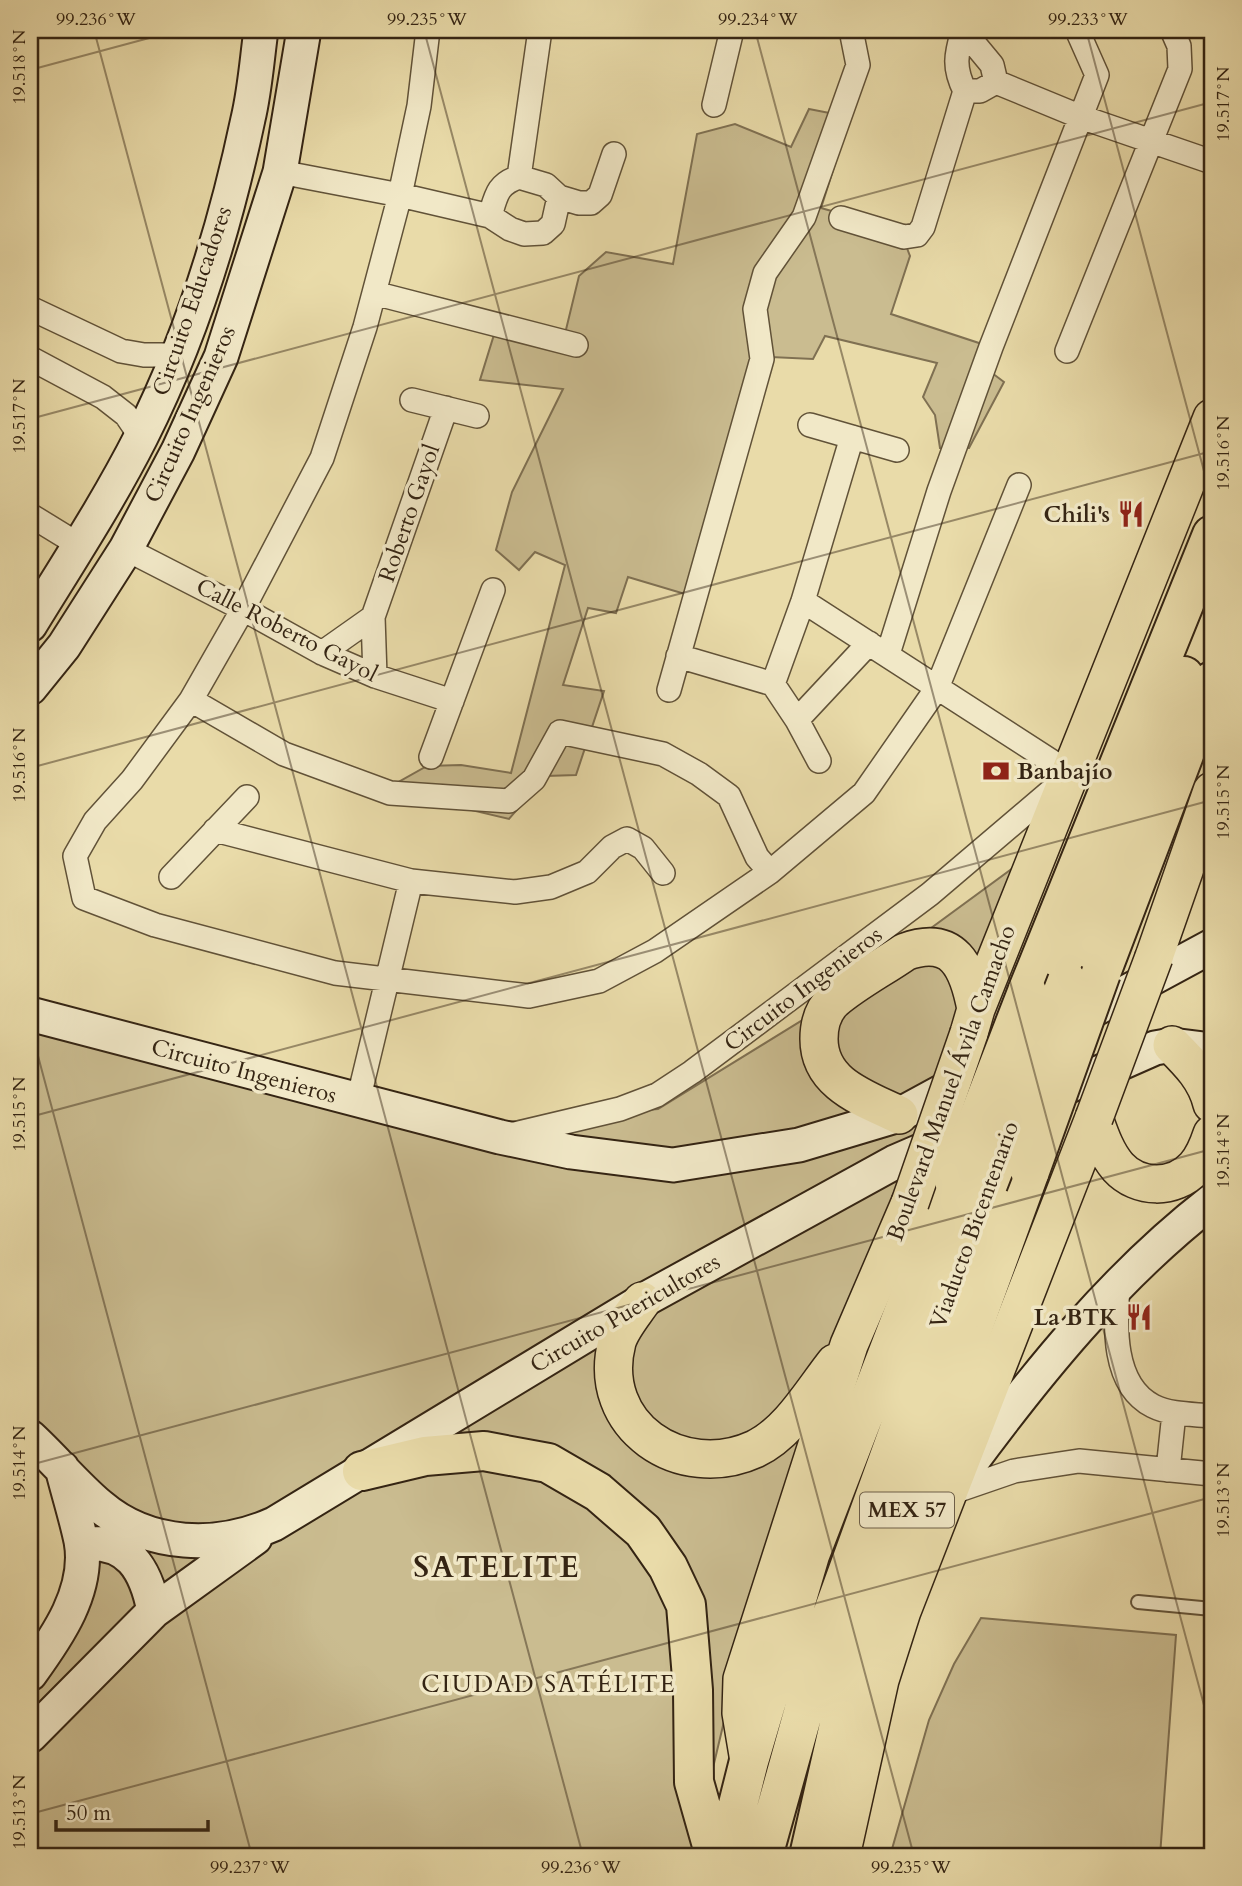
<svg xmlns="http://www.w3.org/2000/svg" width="1242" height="1886" font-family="Cardo,serif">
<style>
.green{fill:#cabc90;stroke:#7f7052;stroke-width:2}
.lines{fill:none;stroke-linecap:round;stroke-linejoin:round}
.lane-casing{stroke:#615238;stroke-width:16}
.street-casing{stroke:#615238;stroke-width:26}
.secondary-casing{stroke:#342413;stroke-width:37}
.primary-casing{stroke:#342413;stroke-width:40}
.highway-casing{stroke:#342413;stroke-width:42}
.lane{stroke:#f1e8c7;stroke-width:12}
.street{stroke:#f1e8c7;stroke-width:23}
.secondary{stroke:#f1e8c7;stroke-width:33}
.primary{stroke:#e9dba9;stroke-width:37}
.highway{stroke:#e9dba9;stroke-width:38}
.primary-bridge-casing{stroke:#342413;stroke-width:40;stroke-linecap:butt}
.highway-bridge-casing{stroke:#342413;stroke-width:42;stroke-linecap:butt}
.primary-bridge{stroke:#e9dba9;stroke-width:37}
.highway-bridge{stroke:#e9dba9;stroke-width:38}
.ticks{fill:none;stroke:#342413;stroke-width:2;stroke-opacity:0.45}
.labels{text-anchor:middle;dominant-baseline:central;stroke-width:7;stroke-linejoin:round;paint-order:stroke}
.shield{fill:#f1e8c7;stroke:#6d5f49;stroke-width:2}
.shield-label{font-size:21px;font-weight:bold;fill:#342413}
.street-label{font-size:23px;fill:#342413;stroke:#f1e8c7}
.poi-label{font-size:23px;font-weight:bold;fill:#342413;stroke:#f1e8c7;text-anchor:end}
.neighbourhood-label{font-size:24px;letter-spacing:2px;fill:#342413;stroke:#f1e8c7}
.district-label{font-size:30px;font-weight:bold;letter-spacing:2px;fill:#342413;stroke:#f1e8c7}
.neatline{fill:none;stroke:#342413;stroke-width:2.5}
.ticks-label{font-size:18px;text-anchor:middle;fill:#342413}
</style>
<rect width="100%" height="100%" fill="#e9dba9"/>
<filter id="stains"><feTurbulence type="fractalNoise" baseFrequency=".00286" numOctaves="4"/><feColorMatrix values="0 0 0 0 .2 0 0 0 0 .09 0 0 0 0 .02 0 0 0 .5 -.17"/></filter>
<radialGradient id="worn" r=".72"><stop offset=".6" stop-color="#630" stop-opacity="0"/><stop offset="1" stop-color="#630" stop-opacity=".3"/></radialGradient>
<!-- green -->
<path class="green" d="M 809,109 L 850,117 L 821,208 L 900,230 L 910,256 L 891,314 L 991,347 L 984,367 L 1004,382 L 969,448 L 940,448 L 935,415 L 923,397 L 937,363 L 825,336 L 813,359 L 771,357 L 705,600 L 628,577 L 616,613 L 588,608 L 563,685 L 604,691 L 576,775 L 546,776 L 509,819 L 399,793 L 395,784 L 427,766 L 461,765 L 511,773 L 565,565 L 535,552 L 519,570 L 496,550 L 512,492 L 563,389 L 480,380 L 497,325 L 563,342 L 579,276 L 606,252 L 673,264 L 697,134 L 735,124 L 791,147 Z
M 1013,868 L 736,1671 L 692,1856 L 30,1856 L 30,1682 L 91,1548 L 30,1434 L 30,1024 L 459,1126 L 658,1109 L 822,1008 Z
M 981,1618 L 1176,1635 L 1160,1856 L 890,1856 L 929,1720 L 954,1664 Z"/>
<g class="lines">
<defs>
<path id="lane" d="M 1138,1602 L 1212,1609"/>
<path id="street" d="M 428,30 L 419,106 L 400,195 L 365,327 L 322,458 L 243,609 L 191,700 L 132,780 L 95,821 L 75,856 L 84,898 L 155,925 L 335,973 L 529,996 L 599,981 L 655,951 L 770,872 L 864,793 L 937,688 L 1019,485
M 540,30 L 519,177 L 546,185 L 559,197 L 579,203 L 591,203 L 600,195 L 614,154
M 963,30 L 992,65 L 996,82 L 980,91 L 965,91 C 953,67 956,55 963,30 Z
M 996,82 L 1081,117 L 1212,162
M 714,105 L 732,30
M 280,172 L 400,195 L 490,216 L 510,229 L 524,234 L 543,233 L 553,224 L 559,197
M 490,216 C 496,196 497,184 519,177
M 841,218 L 904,237 L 917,235 L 923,227 L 965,91
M 374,293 L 576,345
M 30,308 L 121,351 L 144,355 L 178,355
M 1067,351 L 1180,69 L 1179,46 L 1172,30
M 30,358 L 103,397 L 126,415 L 141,437
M 412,400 L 477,416
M 810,425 L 897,450
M 30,515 L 79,545
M 126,549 L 243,609 L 322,653 L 375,676 L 452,701
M 322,653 L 373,617
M 888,654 L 939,491 L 991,347 L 1097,75 L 1077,30
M 678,656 L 773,684 L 797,720 L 819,761
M 375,676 L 373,617 L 446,408
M 773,684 L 803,601 L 852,437
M 669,690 L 762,359 L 755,309 L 765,273 L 804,217 L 858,65 L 851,30
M 191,700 L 284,754 L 390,793 L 509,801 L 534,779 L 560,732 L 663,754 L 699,774 L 729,796 L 757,857 L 770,872
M 797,720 L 869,643
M 431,757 L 493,590
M 215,830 L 411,881 L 515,892 L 551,887 L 587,872 L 612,847 L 627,839 L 643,848 L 663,873
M 171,877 L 247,797
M 358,1101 L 411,881
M 510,1135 L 620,1109 L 657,1095 L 692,1072 L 930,894 L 1071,774 L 803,601
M 1118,1287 C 1115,1325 1112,1385 1153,1406 C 1171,1415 1193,1414 1212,1416
M 1168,1470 L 1174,1413
M 947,1494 L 1014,1471 L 1079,1461 L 1212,1474"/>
<path id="secondary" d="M 30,625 C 68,563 108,502 141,437 C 191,338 225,228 248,119 C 255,90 257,59 261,30
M 30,688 L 64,646 L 126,549 L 178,451 L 221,357 L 280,172 L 304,30
M 30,1014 L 500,1137 L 571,1152 L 673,1165 L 799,1145 L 899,1115 L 967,1078
M 1073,1021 L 1212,946
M 1044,1097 L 1155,1048 L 1172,1045 L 1212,1050
M 30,1437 C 54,1459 75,1485 100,1506 C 149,1548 218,1549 274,1524 L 642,1301 L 895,1162 L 946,1140
M 964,1472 C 1036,1374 1115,1276 1212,1201
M 82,1544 C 129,1539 146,1570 154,1611
M 30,1674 C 57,1637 90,1590 81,1541 C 76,1517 68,1492 62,1468
M 30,1736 L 154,1611 L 255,1538"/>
<path id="primary" d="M 1154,957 L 1212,791
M 969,1033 L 976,1009 L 1212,418
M 1172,1045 C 1190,1063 1206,1079 1212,1104
M 899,1115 C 864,1098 819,1084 819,1039 C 819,1024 823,1010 834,1000 C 855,982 882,968 905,952 C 954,934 968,967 976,1009
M 1094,1118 C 1100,1135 1106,1153 1118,1167 C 1138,1189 1174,1190 1195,1167 C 1203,1158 1208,1146 1212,1134
M 642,1301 C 634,1313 621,1328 617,1342 C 595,1426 681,1483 755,1449 C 789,1433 812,1392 835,1363
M 749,1761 L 741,1713 L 742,1679 L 849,1345 L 910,1203
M 841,1856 L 880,1680 L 902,1611 L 1094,1118"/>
<path id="highway" d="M 1101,973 L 1212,681
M 1067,981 L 1184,676
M 1027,992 L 1212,535
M 362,1471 L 425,1456 L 484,1451 L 548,1463 L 598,1492 L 643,1531 L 668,1567 L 686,1605 L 693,1690 L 694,1782 L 715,1856
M 725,1856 L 749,1761 L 810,1555 L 954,1181
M 763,1856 L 825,1634 L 988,1184
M 809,1856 L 857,1646 L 1030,1171"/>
</defs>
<!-- lane casing -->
<use href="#lane" class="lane-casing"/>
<!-- street casing -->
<use href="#street" class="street-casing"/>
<!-- secondary casing -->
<use href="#secondary" class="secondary-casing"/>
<!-- primary casing -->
<use href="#primary" class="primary-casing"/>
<!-- highway casing -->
<use href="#highway" class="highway-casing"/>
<!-- lane -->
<use href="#lane" class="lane"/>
<!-- street -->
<use href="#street" class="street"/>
<!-- secondary -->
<use href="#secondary" class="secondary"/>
<!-- primary -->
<use href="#primary" class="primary"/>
<!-- highway -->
<use href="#highway" class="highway"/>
<defs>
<path id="primary-bridge" d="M 1094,1118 L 1154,957
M 910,1203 L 969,1033"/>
<path id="highway-bridge" d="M 1030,1171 L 1101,973
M 954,1181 L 1027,992
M 988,1184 L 1067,981"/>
</defs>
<!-- primary-bridge casing -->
<use href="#primary-bridge" class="primary-bridge-casing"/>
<!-- highway-bridge casing -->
<use href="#highway-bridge" class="highway-bridge-casing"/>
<!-- primary-bridge -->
<use href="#primary-bridge" class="primary-bridge"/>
<!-- highway-bridge -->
<use href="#highway-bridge" class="highway-bridge"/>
</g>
<!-- ticks -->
<path class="ticks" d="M 94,30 L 583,1856M 424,30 L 914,1856M 755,30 L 1212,1735M 1086,30 L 1212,501M 30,70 L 179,30M 30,419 L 1212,102M 30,768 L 1212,451M 30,1026 L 252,1856M 30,1117 L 1212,800M 30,1465 L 1212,1149M 30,1814 L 1212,1497M 1175,1856 L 1212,1846"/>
<!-- icons -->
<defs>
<symbol id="restaurant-bare" viewBox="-9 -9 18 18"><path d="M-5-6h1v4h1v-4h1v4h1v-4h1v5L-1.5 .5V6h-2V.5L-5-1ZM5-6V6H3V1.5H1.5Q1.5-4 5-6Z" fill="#8f2418" stroke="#f1e8c7" stroke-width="2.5" paint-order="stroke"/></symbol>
<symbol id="bank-bare" viewBox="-9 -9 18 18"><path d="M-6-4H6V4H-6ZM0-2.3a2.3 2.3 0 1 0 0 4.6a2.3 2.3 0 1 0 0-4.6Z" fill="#8f2418" stroke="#f1e8c7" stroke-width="2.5" paint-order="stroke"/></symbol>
</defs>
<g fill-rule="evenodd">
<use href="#restaurant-bare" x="1112" y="495" width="38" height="38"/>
<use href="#bank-bare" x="977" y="752" width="38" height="38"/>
<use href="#restaurant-bare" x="1120" y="1298" width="38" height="38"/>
</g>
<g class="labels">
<!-- shield labels -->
<rect class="shield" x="860" y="1492.5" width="94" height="35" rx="5"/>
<g class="shield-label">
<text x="907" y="1510">MEX 57</text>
</g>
<!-- street labels -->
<g class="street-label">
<text transform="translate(192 301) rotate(-71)">Circuito Educadores</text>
<text transform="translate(190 414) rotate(-66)">Circuito Ingenieros</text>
<text transform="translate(409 513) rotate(-71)">Roberto Gayol</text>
<text transform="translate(287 630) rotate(27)">Calle Roberto Gayol</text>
<text transform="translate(803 989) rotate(-37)">Circuito Ingenieros</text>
<text transform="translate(244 1071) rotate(15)">Circuito Ingenieros</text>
<text transform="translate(951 1083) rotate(-70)">Boulevard Manuel Ávila Camacho</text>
<text transform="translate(974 1225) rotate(-70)">Viaducto Bicentenario</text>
<text transform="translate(625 1313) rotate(-30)">Circuito Puericultores</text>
</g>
<!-- poi labels -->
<g class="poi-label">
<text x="1110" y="514">Chili's</text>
<text x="1017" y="771" text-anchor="start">Banbajío</text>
<text x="1118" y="1317">La BTK</text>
</g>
<!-- neighbourhood labels -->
<g class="neighbourhood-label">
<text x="549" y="1684">CIUDAD SATÉLITE</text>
</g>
<!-- district labels -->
<g class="district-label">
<text x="497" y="1567">SATELITE</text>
</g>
</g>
<!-- margin -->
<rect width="1242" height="1886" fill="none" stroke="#e9dba9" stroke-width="77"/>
<!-- scale -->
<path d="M56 1820v10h152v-10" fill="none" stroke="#342413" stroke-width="3.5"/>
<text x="66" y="1820" font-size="21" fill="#342413" stroke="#f1e8c7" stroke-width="5" paint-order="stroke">50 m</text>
<rect x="38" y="38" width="1166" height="1810" class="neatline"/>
<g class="ticks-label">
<text x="96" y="25">99.236°W</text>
<text x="427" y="25">99.235°W</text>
<text x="758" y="25">99.234°W</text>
<text x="1088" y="25">99.233°W</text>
<text transform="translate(19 67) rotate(-90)" y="6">19.518°N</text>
<text transform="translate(1223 104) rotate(-90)" y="6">19.517°N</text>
<text transform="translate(19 416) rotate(-90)" y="6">19.517°N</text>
<text transform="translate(1223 453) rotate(-90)" y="6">19.516°N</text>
<text transform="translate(19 765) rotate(-90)" y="6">19.516°N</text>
<text transform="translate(1223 802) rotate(-90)" y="6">19.515°N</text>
<text transform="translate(19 1114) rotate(-90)" y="6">19.515°N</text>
<text transform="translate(1223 1151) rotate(-90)" y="6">19.514°N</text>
<text transform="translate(19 1463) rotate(-90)" y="6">19.514°N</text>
<text transform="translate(1223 1500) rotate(-90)" y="6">19.513°N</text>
<text transform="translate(19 1812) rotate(-90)" y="6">19.513°N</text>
<text x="250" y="1873">99.237°W</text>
<text x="581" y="1873">99.236°W</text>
<text x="911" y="1873">99.235°W</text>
</g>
<rect width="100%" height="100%" filter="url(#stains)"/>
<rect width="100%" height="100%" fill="url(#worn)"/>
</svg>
